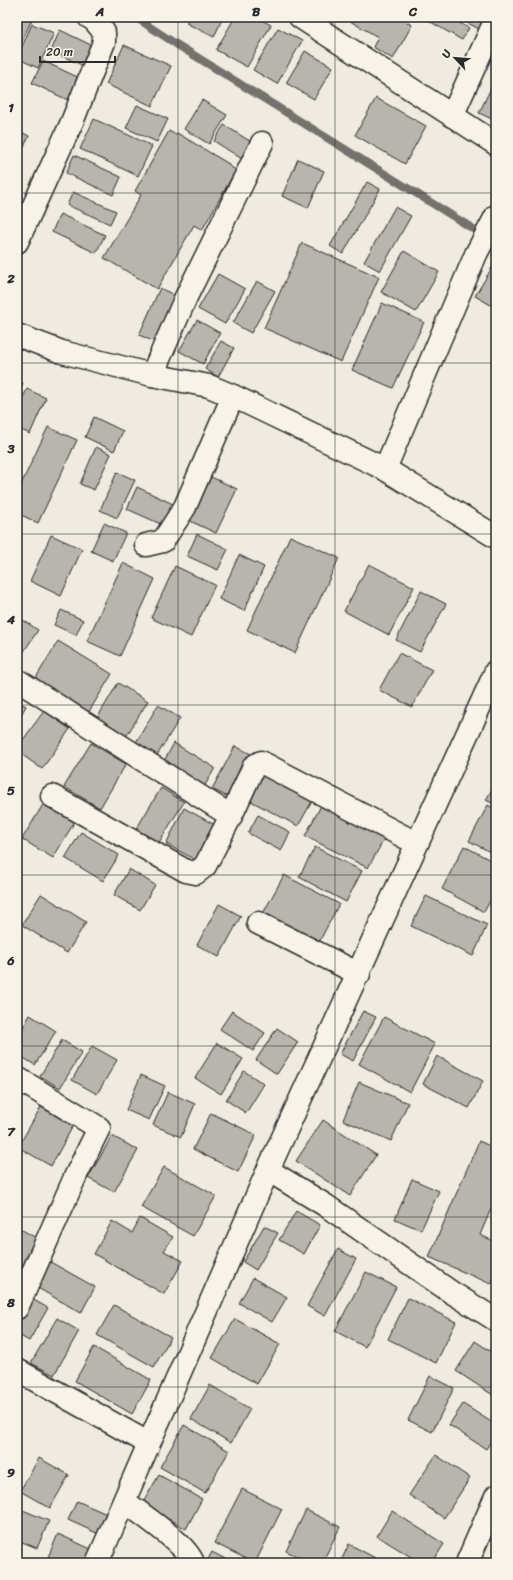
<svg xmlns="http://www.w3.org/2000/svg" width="513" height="1580" font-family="Sriracha,sans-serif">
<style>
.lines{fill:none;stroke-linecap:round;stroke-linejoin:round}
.stream{stroke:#74726e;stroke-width:8}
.building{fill:#b8b5ae;stroke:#2b2b2b}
.minor-casing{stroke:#2b2b2b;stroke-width:25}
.tertiary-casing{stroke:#2b2b2b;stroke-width:25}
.minor{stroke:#f7f3e8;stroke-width:22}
.tertiary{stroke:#f7f3e8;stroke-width:22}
.grid{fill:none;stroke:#2b2b2b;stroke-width:1;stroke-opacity:0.55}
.neatline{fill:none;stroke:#2b2b2b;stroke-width:1.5}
.grid-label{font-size:13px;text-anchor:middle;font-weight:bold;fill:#2b2b2b}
</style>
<rect width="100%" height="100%" fill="#efebe0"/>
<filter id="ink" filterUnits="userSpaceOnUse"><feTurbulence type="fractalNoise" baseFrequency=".025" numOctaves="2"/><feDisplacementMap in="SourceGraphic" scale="8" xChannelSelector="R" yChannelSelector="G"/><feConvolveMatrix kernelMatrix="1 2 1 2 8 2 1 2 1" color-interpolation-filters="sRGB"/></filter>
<g filter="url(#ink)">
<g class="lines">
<!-- stream -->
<path class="stream" d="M 135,17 L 176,44 L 496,243"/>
</g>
<!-- building -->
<path class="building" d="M 17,17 L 33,17 L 22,41 L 17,38 Z
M 168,17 L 177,17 L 175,21 Z
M 190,17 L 223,17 L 214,37 L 186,23 Z
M 235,17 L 256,17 L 271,25 L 247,67 L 216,50 Z
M 350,17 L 397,17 L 412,25 L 393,59 L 373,47 L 378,37 L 348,20 Z
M 431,17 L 449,17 L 469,28 L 462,40 L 429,21 Z
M 456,17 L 490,17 L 483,31 Z
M 32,24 L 54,33 L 38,68 L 17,58 Z
M 278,28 L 302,41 L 277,84 L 253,70 Z
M 60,30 L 93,46 L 84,66 L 51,51 Z
M 124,45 L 171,66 L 152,106 L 106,84 Z
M 305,51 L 333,67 L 314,99 L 286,83 Z
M 43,61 L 86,81 L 76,104 L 32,83 Z
M 491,88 L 496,91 L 496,121 L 479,113 Z
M 376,98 L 426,126 L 405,164 L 355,135 Z
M 202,100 L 227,115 L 209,144 L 184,129 Z
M 137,105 L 168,119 L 157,142 L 126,128 Z
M 94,119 L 152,146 L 138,176 L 80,149 Z
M 224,125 L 253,143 L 242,159 L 214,141 Z
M 17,130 L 29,136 L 20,155 L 17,153 Z
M 169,131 L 176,135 L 177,133 L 229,164 L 228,165 L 236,170 L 202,230 L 194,225 L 157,289 L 104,258 L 141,195 L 135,191 Z
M 74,155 L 121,177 L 113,195 L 66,173 Z
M 298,159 L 324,171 L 308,208 L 282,196 Z
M 17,161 L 22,164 L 17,174 Z
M 367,182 L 380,189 L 343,254 L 330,246 Z
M 73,192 L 116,211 L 110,224 L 67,205 Z
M 395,207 L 411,216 L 380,271 L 364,262 Z
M 60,214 L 105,235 L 96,253 L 52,232 Z
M 302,243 L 379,277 L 341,362 L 264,328 Z
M 404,251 L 439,272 L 416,312 L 381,292 Z
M 496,261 L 496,308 L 475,296 Z
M 218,274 L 245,289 L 225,324 L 198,309 Z
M 257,281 L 275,291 L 251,333 L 233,323 Z
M 160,288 L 178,297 L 157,343 L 139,335 Z
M 382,303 L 424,322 L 393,388 L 352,370 Z
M 197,320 L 220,333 L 203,364 L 179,351 Z
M 221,341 L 234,348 L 218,377 L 205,369 Z
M 17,380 L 23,383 L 17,396 Z
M 27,389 L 46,398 L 30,434 L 17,428 L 17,410 Z
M 94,417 L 123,431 L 114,451 L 85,437 Z
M 48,427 L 77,440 L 38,523 L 17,513 L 17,493 Z
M 96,447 L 111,454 L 94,490 L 80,484 Z
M 117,472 L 135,480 L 117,518 L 100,510 Z
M 211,477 L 237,489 L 216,533 L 190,521 Z
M 137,487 L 173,504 L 163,525 L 127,509 Z
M 104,523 L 126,533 L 113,561 L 91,551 Z
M 197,534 L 228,549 L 218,570 L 187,556 Z
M 51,535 L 82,549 L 61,596 L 30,581 Z
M 290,536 L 339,558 L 295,653 L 247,630 Z
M 239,555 L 264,567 L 244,611 L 219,599 Z
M 123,563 L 155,579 L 120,656 L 87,641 Z
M 369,564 L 414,587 L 389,635 L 344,611 Z
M 175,566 L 215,585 L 191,637 L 151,618 Z
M 421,591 L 446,604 L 420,652 L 396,640 Z
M 61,610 L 83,620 L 76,635 L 54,625 Z
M 17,616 L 38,630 L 17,662 Z
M 58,641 L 112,674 L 85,718 L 31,686 Z
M 399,653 L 432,670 L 412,707 L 379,690 Z
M 118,683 L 148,701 L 122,743 L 93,725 Z
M 17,701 L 26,706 L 17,722 Z
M 158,705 L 180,718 L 156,757 L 135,744 Z
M 44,711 L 70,729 L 42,769 L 17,751 L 17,748 Z
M 91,743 L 126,764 L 100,808 L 64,787 Z
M 174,743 L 215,768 L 204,787 L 163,763 Z
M 235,746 L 255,756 L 232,799 L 212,789 Z
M 263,771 L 314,798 L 298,826 L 249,800 Z
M 496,782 L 496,805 L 486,800 Z
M 161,788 L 184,802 L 158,844 L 135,831 Z
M 325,798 L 388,832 L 368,868 L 305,836 Z
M 44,803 L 75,821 L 53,858 L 22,839 Z
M 488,805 L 496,810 L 496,855 L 469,841 Z
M 184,808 L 215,825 L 196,860 L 166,844 Z
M 258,815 L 290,832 L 281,851 L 248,833 Z
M 81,832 L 119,855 L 103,881 L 65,858 Z
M 464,846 L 496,863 L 496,890 L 484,912 L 442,889 Z
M 315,847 L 362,871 L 346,902 L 299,877 Z
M 129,869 L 155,885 L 140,910 L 114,895 Z
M 284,875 L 339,904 L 317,946 L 261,917 Z
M 41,894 L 86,922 L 67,953 L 22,925 Z
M 426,896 L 487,925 L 473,956 L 411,926 Z
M 219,904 L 241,916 L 219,957 L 197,945 Z
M 232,1011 L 265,1033 L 253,1051 L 220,1029 Z
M 363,1011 L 376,1017 L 353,1061 L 340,1054 Z
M 30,1015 L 56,1031 L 35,1065 L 17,1054 L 17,1038 Z
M 384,1017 L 435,1044 L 410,1092 L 359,1064 Z
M 277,1028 L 298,1042 L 277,1074 L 256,1060 Z
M 62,1040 L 82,1052 L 60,1088 L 40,1076 Z
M 217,1043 L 243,1059 L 221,1094 L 195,1078 Z
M 92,1046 L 117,1060 L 97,1094 L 72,1080 Z
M 437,1056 L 483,1081 L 469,1108 L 423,1084 Z
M 244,1071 L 264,1084 L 246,1113 L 226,1100 Z
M 141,1075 L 165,1086 L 149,1120 L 126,1110 Z
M 359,1082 L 408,1103 L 391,1141 L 343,1120 Z
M 168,1092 L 195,1104 L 181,1137 L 153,1125 Z
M 41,1107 L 73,1126 L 51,1166 L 18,1147 Z
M 211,1113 L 256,1135 L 238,1172 L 193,1149 Z
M 323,1120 L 376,1155 L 350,1196 L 296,1161 Z
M 112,1136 L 138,1150 L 114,1192 L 88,1178 Z
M 479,1141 L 496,1149 L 496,1197 L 480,1235 L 496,1242 L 496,1273 L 491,1284 L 429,1257 Z
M 164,1167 L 216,1196 L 193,1236 L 141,1207 Z
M 412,1179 L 439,1191 L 421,1230 L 395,1219 Z
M 296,1211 L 320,1225 L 304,1254 L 279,1240 Z
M 140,1218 L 173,1237 L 164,1251 L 183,1261 L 164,1294 L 94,1254 L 112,1221 L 132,1233 Z
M 264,1226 L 278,1233 L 256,1270 L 243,1262 Z
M 17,1227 L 38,1239 L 17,1277 Z
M 338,1249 L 356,1259 L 325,1316 L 307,1306 Z
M 45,1259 L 95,1287 L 81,1313 L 31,1284 Z
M 366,1272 L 396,1287 L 365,1347 L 335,1331 Z
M 253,1278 L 287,1297 L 272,1322 L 239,1303 Z
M 408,1298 L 456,1322 L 436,1363 L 388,1339 Z
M 32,1299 L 48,1308 L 29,1341 L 17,1334 L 17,1325 Z
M 114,1305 L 171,1337 L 154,1367 L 97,1335 Z
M 57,1318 L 79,1331 L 54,1375 L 31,1363 Z
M 235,1319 L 280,1344 L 257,1384 L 212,1358 Z
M 475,1341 L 496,1355 L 496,1397 L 456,1371 Z
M 94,1347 L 151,1380 L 132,1414 L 75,1381 Z
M 430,1376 L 454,1388 L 432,1432 L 408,1420 Z
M 210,1385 L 250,1409 L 231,1443 L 191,1419 Z
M 463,1404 L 496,1425 L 496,1433 L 486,1449 L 449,1425 Z
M 184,1425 L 229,1451 L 205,1493 L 160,1467 Z
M 436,1455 L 470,1478 L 444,1518 L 409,1495 Z
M 39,1458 L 69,1475 L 50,1508 L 20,1491 Z
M 159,1475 L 202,1499 L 186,1529 L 142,1504 Z
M 242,1489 L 282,1509 L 255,1563 L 214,1543 Z
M 77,1501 L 109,1515 L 101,1535 L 68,1520 Z
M 18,1508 L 49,1521 L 37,1548 L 17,1540 L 17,1511 Z
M 306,1510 L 340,1527 L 322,1563 L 311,1563 L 286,1551 Z
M 392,1511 L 444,1544 L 432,1563 L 421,1563 L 377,1536 Z
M 58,1534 L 91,1549 L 85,1563 L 62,1563 L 48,1557 Z
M 349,1544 L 379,1560 L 378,1563 L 340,1563 Z
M 212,1552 L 233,1563 L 206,1563 Z
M 17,1557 L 30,1563 L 17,1563 Z"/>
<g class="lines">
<defs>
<path id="minor" d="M 300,17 L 496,144
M 452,116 L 496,19
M 17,242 L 72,122 L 104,42 L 104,32 L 94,20 L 89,17
M 152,375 L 186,297 L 262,143
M 385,469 L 476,254 L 496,216
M 146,545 L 163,541 L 185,507 L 233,396
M 17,680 L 231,816 L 205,866 L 196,873 L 186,871 L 52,796
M 231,816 L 254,766 L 261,762 L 416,843
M 258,923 L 359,974
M 17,1078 L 99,1128 L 76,1175 L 17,1308
M 268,1170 L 325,1205 L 451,1292 L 496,1320
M 17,1370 L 148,1443
M 124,1501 C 141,1514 187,1544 193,1563
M 97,1563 L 268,1170 L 496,671
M 467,1563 L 496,1496"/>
<path id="tertiary" d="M 17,335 L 62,352 L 152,375 L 209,386 L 233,396 L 385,469 L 496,537"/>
</defs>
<!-- minor casing -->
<use href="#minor" class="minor-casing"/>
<!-- tertiary casing -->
<use href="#tertiary" class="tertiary-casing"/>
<!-- minor -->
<use href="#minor" class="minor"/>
<!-- tertiary -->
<use href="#tertiary" class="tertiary"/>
</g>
</g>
<!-- grid -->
<path class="grid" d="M 178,17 L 178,1563M 335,17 L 335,1563M 17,193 L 496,193M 17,363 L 496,363M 17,534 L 496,534M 17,705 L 496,705M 17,875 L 496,875M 17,1046 L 496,1046M 17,1217 L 496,1217M 17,1387 L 496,1387"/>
<!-- margin -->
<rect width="513" height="1580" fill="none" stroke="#f7f3e8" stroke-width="44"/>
<!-- north arrow -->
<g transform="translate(455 58) rotate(296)" stroke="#f7f3e8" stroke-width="3" paint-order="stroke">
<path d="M0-3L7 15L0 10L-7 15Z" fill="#2b2b2b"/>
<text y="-6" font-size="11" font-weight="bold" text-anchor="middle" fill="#2b2b2b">U</text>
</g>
<!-- scale -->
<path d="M40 56v6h75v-6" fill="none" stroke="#2b2b2b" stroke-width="2"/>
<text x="46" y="56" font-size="12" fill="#2b2b2b" stroke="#f7f3e8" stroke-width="3" paint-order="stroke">20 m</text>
<rect x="22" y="22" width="469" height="1536" class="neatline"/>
<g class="grid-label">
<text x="100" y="16">A</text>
<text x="256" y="16">B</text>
<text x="413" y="16">C</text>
<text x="11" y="112">1</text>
<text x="11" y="283">2</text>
<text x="11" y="453">3</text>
<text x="11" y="624">4</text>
<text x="11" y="795">5</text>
<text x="11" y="965">6</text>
<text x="11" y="1136">7</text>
<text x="11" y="1307">8</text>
<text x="11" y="1477">9</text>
</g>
</svg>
